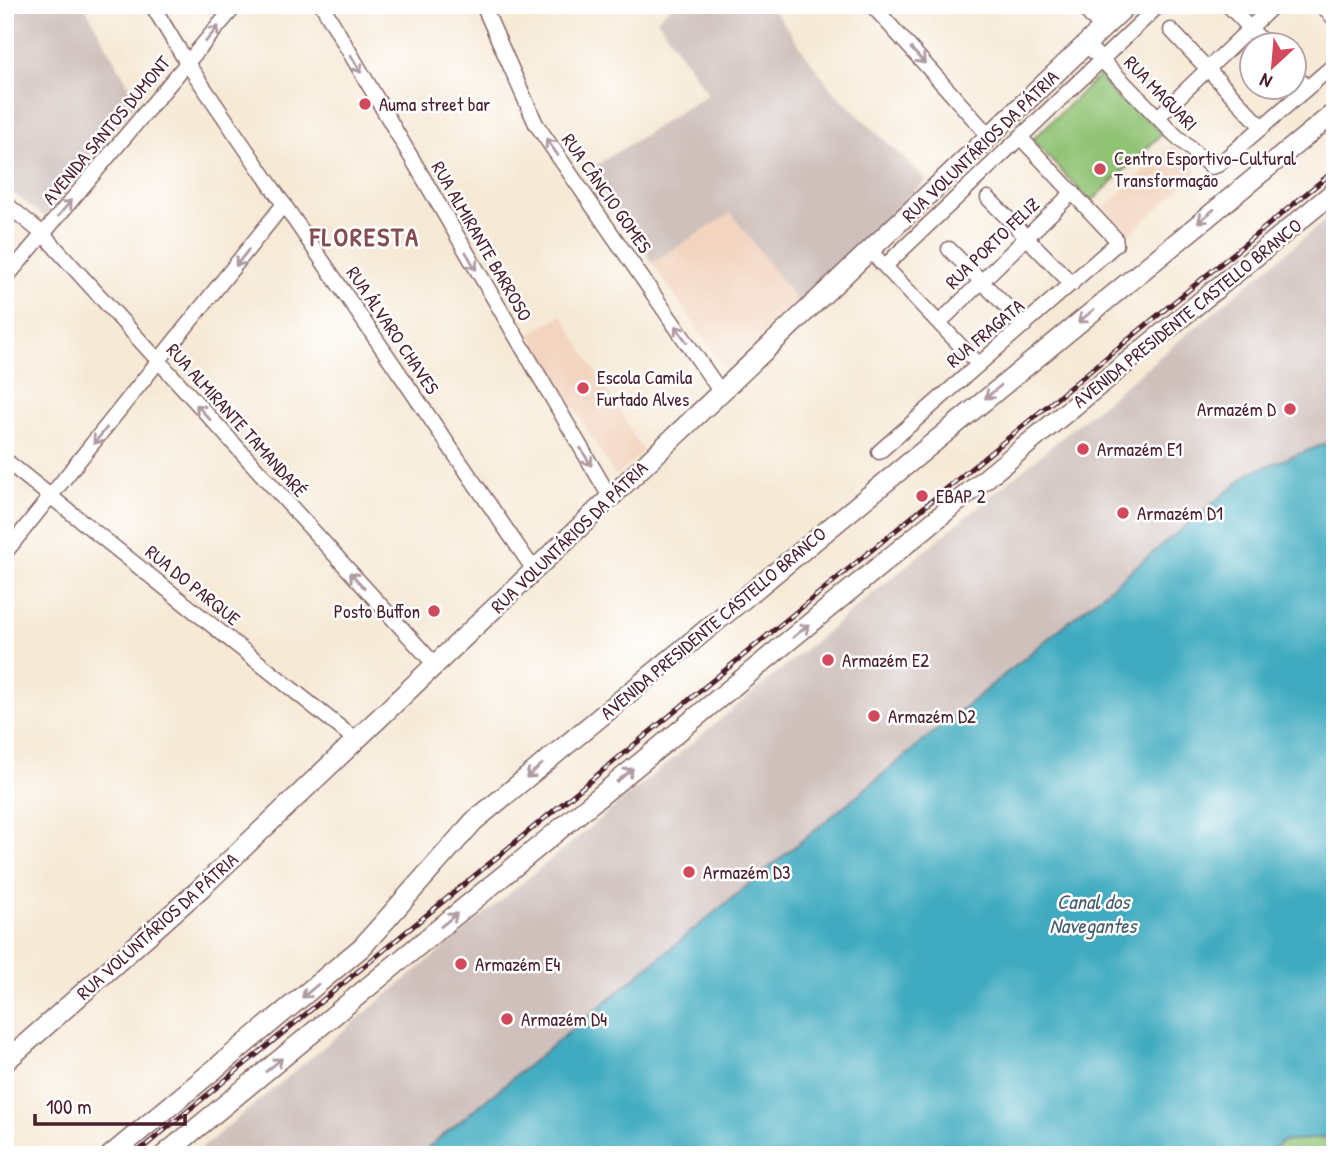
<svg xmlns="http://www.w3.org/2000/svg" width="1340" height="1160" font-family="'Patrick Hand',sans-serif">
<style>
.built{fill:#f3d4bf}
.industrial{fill:#cfc0bb}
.green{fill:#91c374;stroke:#6e7150;stroke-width:2}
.water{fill:#41abc0;stroke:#466576;stroke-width:2}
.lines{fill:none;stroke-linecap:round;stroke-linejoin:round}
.minor-casing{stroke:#866666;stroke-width:17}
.major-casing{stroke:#866666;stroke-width:22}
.minor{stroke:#fff;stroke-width:14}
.major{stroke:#fff;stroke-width:19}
.rail-casing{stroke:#4a1f2b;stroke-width:5}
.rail{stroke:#fff;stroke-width:2.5;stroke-dasharray:8;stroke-linecap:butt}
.oneway{stroke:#ae9aa0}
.poi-dot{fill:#d1495b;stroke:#fff;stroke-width:2.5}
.labels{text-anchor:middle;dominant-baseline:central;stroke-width:5;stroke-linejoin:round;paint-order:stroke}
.street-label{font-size:19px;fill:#4a1f2b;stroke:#fff}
.poi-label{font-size:19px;fill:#4a1f2b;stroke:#fff;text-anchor:start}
.water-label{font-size:21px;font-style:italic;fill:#465e6e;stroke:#fff}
.district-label{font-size:26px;font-weight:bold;letter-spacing:2px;fill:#834d52;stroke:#fff}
</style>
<rect width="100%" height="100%" fill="#fff"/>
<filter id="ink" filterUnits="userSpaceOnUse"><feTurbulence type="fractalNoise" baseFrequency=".0143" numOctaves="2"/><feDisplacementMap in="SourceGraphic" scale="14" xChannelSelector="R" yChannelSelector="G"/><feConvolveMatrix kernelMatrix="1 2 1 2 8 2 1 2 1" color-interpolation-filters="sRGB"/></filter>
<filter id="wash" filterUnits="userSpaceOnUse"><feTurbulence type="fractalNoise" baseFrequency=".00686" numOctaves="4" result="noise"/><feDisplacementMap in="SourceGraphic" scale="28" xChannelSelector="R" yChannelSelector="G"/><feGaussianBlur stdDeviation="1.57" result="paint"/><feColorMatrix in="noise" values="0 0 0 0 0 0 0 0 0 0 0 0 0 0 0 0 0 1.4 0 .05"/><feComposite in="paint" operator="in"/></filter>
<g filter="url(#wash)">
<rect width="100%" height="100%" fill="#f6e9d5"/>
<!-- built -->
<path class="built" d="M 1173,145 L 1198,172 L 1130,234 L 1105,207 Z
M 731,213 L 798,303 L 727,371 L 652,263 Z
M 562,315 L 643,451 L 616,477 L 530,334 Z"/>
<!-- industrial -->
<path class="industrial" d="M 5,5 L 84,5 L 137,100 L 46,218 L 5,187 Z
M 673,5 L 770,5 L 832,90 L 926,180 L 798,303 L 731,213 L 652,263 L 589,170 L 708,94 L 657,19 Z
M 1335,212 L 1335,440 L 1251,472 L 419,1155 L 193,1155 Z"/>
<!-- green -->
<path class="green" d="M 1103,72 L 1107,77 L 1103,82 L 1121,102 L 1127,97 L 1162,134 L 1091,202 L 1032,140 Z
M 1335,1136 L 1335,1155 L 1269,1155 L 1281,1142 Z"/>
<!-- water -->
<path class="water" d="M 1335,440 L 1335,1136 L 1281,1142 L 1269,1155 L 419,1155 L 1251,472 Z"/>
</g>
<g filter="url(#ink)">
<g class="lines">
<defs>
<path id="minor" d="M 152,5 L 187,63 L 534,570
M 322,5 L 610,497
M 483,5 L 536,124 L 720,391
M 872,5 L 990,137
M 1081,5 L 1102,29
M 1228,5 L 1267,46
M 1321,5 L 1335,19
M 1171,30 L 1262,127
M 1086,44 L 1174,134 L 1211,167 L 1218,165 L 1335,64
M 1294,74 L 1307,88
M 1158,117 L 1274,5
M 988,198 L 1072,284
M 5,203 L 43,234 L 436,666
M 949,249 L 1025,325
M 871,252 L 978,364
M 885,266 L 1159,5
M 5,279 L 236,5
M 939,323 L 1073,192
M 879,452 L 1116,244 L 1115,238 L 1020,137
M 5,460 L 357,741
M 5,553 L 284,204"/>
<path id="major" d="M 5,1062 L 201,888 L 1127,5
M 111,1155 L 362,947 L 474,821 L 1335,112
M 164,1155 L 1335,191"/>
</defs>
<!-- minor casing -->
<use href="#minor" class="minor-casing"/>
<!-- major casing -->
<use href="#major" class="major-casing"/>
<!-- minor -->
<use href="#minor" class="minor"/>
<!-- major -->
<use href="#major" class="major"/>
<defs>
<path id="rail" d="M 134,1155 L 1335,170"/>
</defs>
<!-- rail casing -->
<use href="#rail" class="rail-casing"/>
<!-- rail -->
<use href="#rail" class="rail"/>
</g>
<!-- one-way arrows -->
<defs><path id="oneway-shaft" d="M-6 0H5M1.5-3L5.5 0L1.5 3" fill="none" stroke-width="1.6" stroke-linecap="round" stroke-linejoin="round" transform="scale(1.75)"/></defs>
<g class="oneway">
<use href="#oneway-shaft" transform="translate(212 34) rotate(-50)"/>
<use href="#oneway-shaft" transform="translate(918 56) rotate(48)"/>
<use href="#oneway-shaft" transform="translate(356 64) rotate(60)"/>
<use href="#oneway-shaft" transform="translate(552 147) rotate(-125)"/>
<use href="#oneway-shaft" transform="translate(65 208) rotate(-50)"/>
<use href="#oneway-shaft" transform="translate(1206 216) rotate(140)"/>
<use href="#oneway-shaft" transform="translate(242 258) rotate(128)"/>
<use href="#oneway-shaft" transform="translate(471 261) rotate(60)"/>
<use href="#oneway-shaft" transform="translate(1086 316) rotate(140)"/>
<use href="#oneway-shaft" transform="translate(681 334) rotate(-125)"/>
<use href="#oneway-shaft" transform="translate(993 392) rotate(140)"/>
<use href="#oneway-shaft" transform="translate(203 412) rotate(-133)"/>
<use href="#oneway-shaft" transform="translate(100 436) rotate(129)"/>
<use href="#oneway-shaft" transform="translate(586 457) rotate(59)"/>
<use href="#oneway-shaft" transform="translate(357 580) rotate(-133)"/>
<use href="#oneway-shaft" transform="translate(801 631) rotate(-39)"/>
<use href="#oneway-shaft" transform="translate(534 771) rotate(140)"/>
<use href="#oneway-shaft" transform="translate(625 775) rotate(-39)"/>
<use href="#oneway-shaft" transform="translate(449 920) rotate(-39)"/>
<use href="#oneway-shaft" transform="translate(310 991) rotate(140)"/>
<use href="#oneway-shaft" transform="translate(274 1065) rotate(-39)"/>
</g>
</g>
<!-- markers -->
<g class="poi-dot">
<circle cx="365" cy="104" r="7"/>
<circle cx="1100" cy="169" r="7"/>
<circle cx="583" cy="388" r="7"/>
<circle cx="1290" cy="409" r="7"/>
<circle cx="1083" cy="449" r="7"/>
<circle cx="922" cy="496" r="7"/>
<circle cx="1123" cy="513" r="7"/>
<circle cx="434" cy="611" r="7"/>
<circle cx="828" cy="660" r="7"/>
<circle cx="874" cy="716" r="7"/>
<circle cx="689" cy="872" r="7"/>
<circle cx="461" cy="964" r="7"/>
<circle cx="507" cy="1019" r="7"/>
</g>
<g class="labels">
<!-- street labels -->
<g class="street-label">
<text transform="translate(1161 93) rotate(46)">RUA MAGUARI</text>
<text transform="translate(106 130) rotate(-50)">AVENIDA SANTOS DUMONT</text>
<text transform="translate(980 146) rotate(-44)">RUA VOLUNTÁRIOS DA PÁTRIA</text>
<text transform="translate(607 193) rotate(55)">RUA CÂNCIO GOMES</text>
<text transform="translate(482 241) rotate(60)">RUA ALMIRANTE BARROSO</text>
<text transform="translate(992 243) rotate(-44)">RUA PORTO FELIZ</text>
<text transform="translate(1187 313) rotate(-39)">AVENIDA PRESIDENTE CASTELLO BRANCO</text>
<text transform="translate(393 330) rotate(56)">RUA ÁLVARO CHAVES</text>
<text transform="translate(985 333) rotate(-40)">RUA FRAGATA</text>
<text transform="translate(237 420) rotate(48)">RUA ALMIRANTE TAMANDARÉ</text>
<text transform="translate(569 537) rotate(-44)">RUA VOLUNTÁRIOS DA PÁTRIA</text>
<text transform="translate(193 585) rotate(39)">RUA DO PARQUE</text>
<text transform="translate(713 623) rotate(-40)">AVENIDA PRESIDENTE CASTELLO BRANCO</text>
<text transform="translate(157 926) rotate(-42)">RUA VOLUNTÁRIOS DA PÁTRIA</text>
</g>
<!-- poi labels -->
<g class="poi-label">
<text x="379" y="104">Auma street bar</text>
<text x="1114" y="158">Centro Esportivo-Cultural<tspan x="1114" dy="22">Transformação</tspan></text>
<text x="597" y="377">Escola Camila<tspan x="597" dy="22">Furtado Alves</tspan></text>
<text x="1276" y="409" text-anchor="end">Armazém D</text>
<text x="1097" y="449">Armazém E1</text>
<text x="936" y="496">EBAP 2</text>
<text x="1137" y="513">Armazém D1</text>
<text x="420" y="611" text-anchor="end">Posto Buffon</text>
<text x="842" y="660">Armazém E2</text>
<text x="888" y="716">Armazém D2</text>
<text x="703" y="872">Armazém D3</text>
<text x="475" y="964">Armazém E4</text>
<text x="521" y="1019">Armazém D4</text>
</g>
<!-- water labels -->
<g class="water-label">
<text x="1093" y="901">Canal dos<tspan x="1093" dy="24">Navegantes</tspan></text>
</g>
<!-- district labels -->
<g class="district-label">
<text x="365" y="236">FLORESTA</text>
</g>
</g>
<!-- margin -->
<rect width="1340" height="1160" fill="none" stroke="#fff" stroke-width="28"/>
<!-- north arrow -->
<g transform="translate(1273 66) rotate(206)"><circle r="33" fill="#ffffff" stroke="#b7a5aa" stroke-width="2"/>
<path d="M0-5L12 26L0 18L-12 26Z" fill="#d1495b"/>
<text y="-10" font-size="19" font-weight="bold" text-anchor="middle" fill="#4a1f2b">N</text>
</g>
<!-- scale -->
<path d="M35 1114v10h150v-10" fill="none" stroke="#4a1f2b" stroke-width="3.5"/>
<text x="46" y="1114" font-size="21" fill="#4a1f2b" stroke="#ffffff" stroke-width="5" paint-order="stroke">100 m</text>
</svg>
